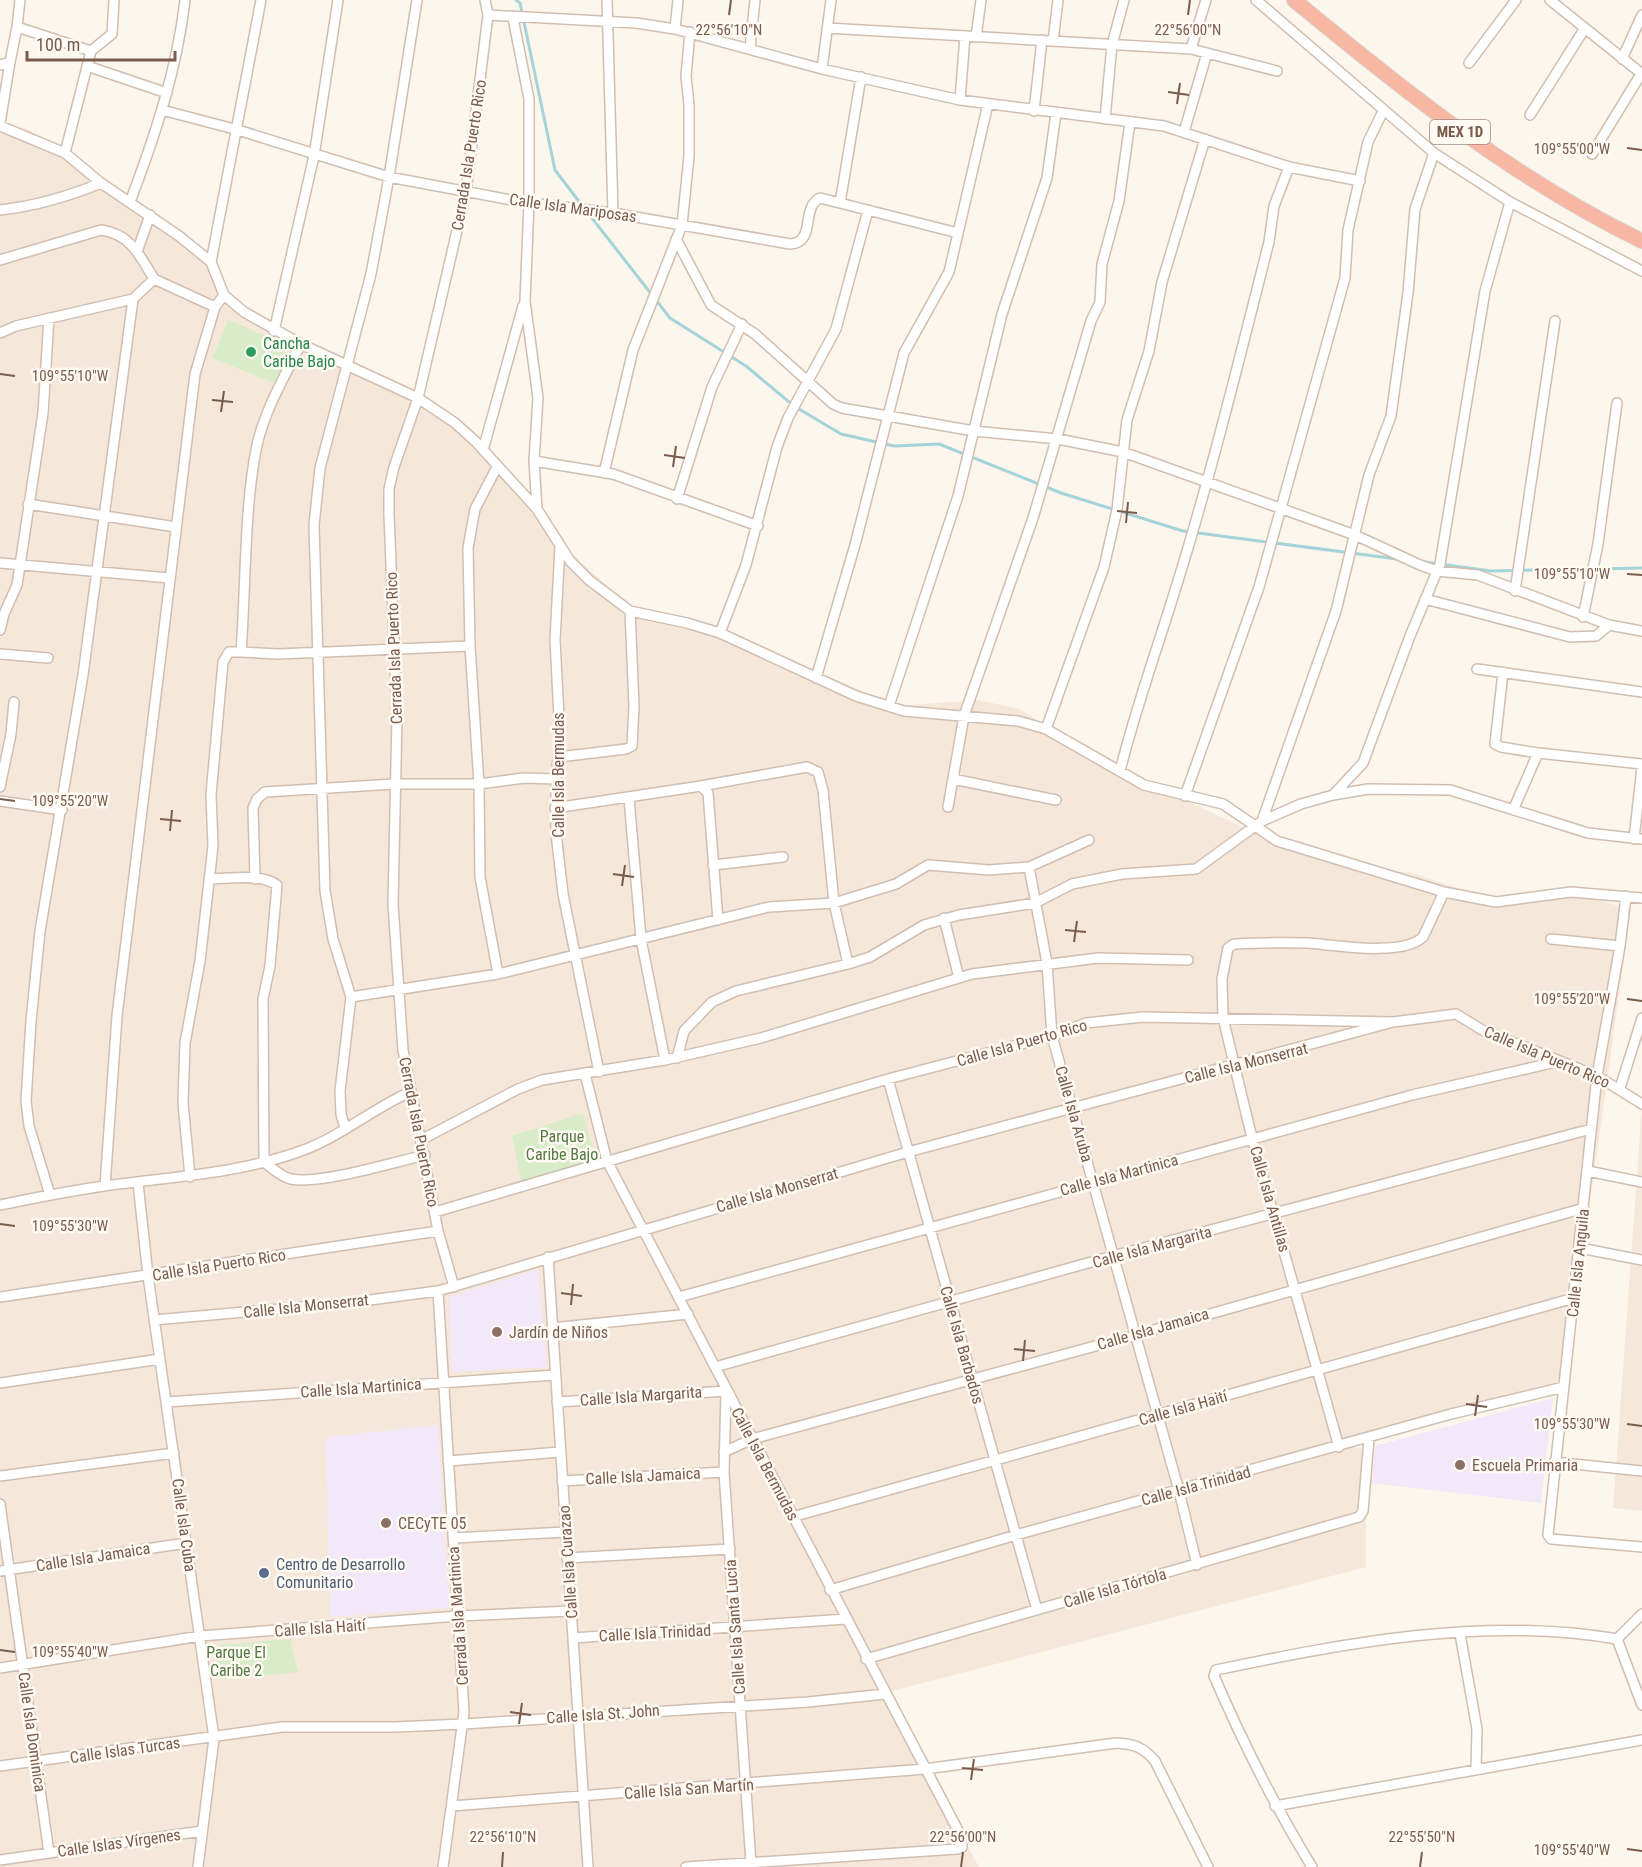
<svg xmlns="http://www.w3.org/2000/svg" width="1642" height="1867" font-family="'Roboto Condensed',sans-serif">
<style>
.residential{fill:#f5e8da}
.education{fill:#f3e8fa}
.green{fill:#d8ecc9}
.lines{fill:none;stroke-linecap:round;stroke-linejoin:round}
.stream{stroke:#a5d3da;stroke-width:3}
.minor-casing{stroke:#d1beb0;stroke-width:12}
.highway-casing{stroke:#dad1cd;stroke-width:16}
.minor{stroke:#fff;stroke-width:9}
.highway{stroke:#f7b7a3;stroke-width:14}
.ticks{fill:none;stroke:#7a5c4d;stroke-width:2}
.leisure-dot{fill:#2e9e5b;stroke:#fffaf3;stroke-width:2}
.education-dot{fill:#8d6e63;stroke:#fffaf3;stroke-width:2}
.service-dot{fill:#5c6f8a;stroke:#fffaf3;stroke-width:2}
.labels{text-anchor:middle;dominant-baseline:central;stroke-width:5;stroke-linejoin:round;paint-order:stroke}
.shield{fill:#fffaf3;stroke:#a28b7f;stroke-width:1.5}
.shield-label{font-size:15px;font-weight:bold;fill:#7a5c4d}
.street-label{font-size:16px;fill:#7a5c4d;stroke:#fffaf3}
.leisure-label{font-size:16px;fill:#27864d;stroke:#fffaf3;text-anchor:start}
.park-label{font-size:16px;fill:#537a41;stroke:#fffaf3}
.education-label{font-size:16px;fill:#785e54;stroke:#fffaf3;text-anchor:start}
.service-label{font-size:16px;fill:#4e5e75;stroke:#fffaf3;text-anchor:start}
.ticks-label{font-size:15px;text-anchor:middle;fill:#7a5c4d;stroke:#fffaf3;stroke-width:5;stroke-linejoin:round;paint-order:stroke}
</style>
<rect width="100%" height="100%" fill="#fdf6ec"/>
<!-- residential -->
<path class="residential" d="M 0,121 L 27,129 L 67,150 L 124,196 L 182,231 L 249,316 L 464,427 L 562,544 L 633,610 L 703,624 L 897,706 L 979,700 L 1019,709 L 1119,769 L 1287,848 L 1347,866 L 1413,873 L 1491,900 L 1567,892 L 1631,909 L 1565,1382 L 1343,1445 L 1366,1449 L 1366,1567 L 885,1693 L 979,1867 L 0,1867 Z
M 1642,1106 L 1642,1511 L 1613,1508 Z"/>
<!-- education -->
<path class="education" d="M 538,1269 L 547,1367 L 452,1372 L 449,1297 Z
M 1553,1398 L 1541,1503 L 1372,1483 L 1375,1446 Z
M 438,1425 L 449,1608 L 330,1617 L 326,1437 Z"/>
<!-- green -->
<path class="green" d="M 228,320 L 291,346 L 274,383 L 212,358 Z
M 583,1113 L 596,1160 L 522,1184 L 512,1136 Z
M 290,1639 L 298,1672 L 220,1680 L 217,1645 Z"/>
<g class="lines">
<!-- stream -->
<path class="stream" d="M 516,0 L 520,3 L 555,170 L 584,208
M 588,213 L 670,318 L 746,366 L 794,406 L 841,434 L 894,446 L 939,444 L 1061,493 L 1183,531 L 1397,559
M 1425,562 L 1491,571 L 1642,568"/>
<defs>
<path id="minor" d="M 607,0 L 613,213
M 1256,0 L 1434,153 L 1510,202 L 1642,271
M 1550,0 L 1642,74
M 488,15 L 636,23 L 675,29 L 822,69 L 960,100 L 1164,126 L 1289,167 L 1360,181
M 513,18 L 529,99 L 529,203 L 525,301 L 538,398 L 534,461 L 537,509
M 17,27 L 20,0
M 827,28 L 1191,49 L 1277,71
M 675,29 L 678,0
M 976,37 L 981,0
M 1053,41 L 1058,0
M 750,48 L 755,0
M 1191,49 L 1206,0
M 1622,59 L 1642,15
M 1469,63 L 1516,0
M 0,65 L 10,62 L 17,27 L 91,51 L 112,34 L 114,0
M 87,66 L 167,93
M 822,69 L 831,0
M 960,100 L 965,36
M 162,110 L 238,130 L 389,177 L 522,202 L 613,213 L 790,244 C 817,242 800,208 820,198 L 958,233
M 1034,111 L 1042,40
M 1530,115 L 1585,28
M 1105,119 L 1112,45 L 1124,0
M 0,123 L 10,62
M 0,126 L 65,153 L 101,183 L 179,236 L 211,262 L 224,295 L 244,312 L 301,344 L 418,398 L 455,423 L 475,441 L 537,509 L 570,561 L 589,580 L 630,611 L 687,623 L 720,633 L 856,696 L 904,711 L 1018,721 L 1046,729 L 1144,785 L 1223,804 L 1277,841 L 1444,892
M 1184,132 L 1207,53
M 65,153 L 91,51
M 1592,154 L 1641,74
M 130,202 C 155,136 177,70 185,0
M 840,203 L 861,77
M 0,210 C 36,206 67,197 101,183
M 676,239 L 711,305 L 755,334 L 833,404 L 842,408 L 974,431 L 1058,439 L 1123,452 L 1355,535 L 1420,565 L 1437,571 L 1478,575 L 1609,625 L 1642,631
M 138,249 L 150,215
M 0,260 L 101,230 C 131,234 140,256 154,279
M 211,262 L 261,0
M 274,331 L 314,156 L 338,0
M 0,333 L 16,326 L 133,299 L 154,279 L 215,307
M 483,450 L 523,306
M 534,461 L 613,474 L 758,526
M 497,467 L 475,509 L 468,548 L 470,646 L 479,784 L 480,877 L 498,974
M 604,473 L 633,350 L 682,225 L 689,156 L 689,105 L 686,76 L 690,32
M 677,499 L 712,387 L 742,324
M 28,504 L 176,527
M 560,546 L 555,640 L 560,737 L 556,779 L 556,833 L 563,894 L 599,1072
M 0,563 L 169,578
M 1515,591 L 1555,321
M 1425,599 L 1570,637 L 1596,636 L 1609,625
M 1583,617 L 1598,544 L 1617,403
M 0,630 L 4,614 L 17,585 L 43,413 L 49,318
M 720,633 L 746,565 L 777,447 L 788,418 L 836,329 L 868,210
M 241,652 L 278,654 L 470,646
M 0,654 L 48,658
M 1477,669 L 1642,692
M 1503,672 L 1495,744 L 1501,747 L 1538,753 L 1642,764
M 816,678 L 855,545 L 904,353 L 949,272 L 988,104
M 889,706 L 958,496 L 1002,314 L 1047,178 L 1056,113
M 1046,729 L 1104,567 L 1117,510 L 1127,420 L 1149,351 L 1162,282 L 1205,139
M 559,757 L 626,749 L 632,746 L 634,706 L 630,611
M 1120,771 C 1137,703 1161,638 1181,571 C 1214,463 1241,352 1269,242 L 1274,206 L 1289,167
M 953,779 L 1056,800
M 701,786 L 807,767 L 818,772 L 823,790 L 834,903 L 848,964
M 0,787 L 11,734 L 14,702
M 1333,795 L 1363,763 L 1410,636 L 1440,564 L 1485,291 L 1510,202
M 1185,796 L 1259,587 L 1281,508 L 1345,278 L 1348,230 L 1368,142 L 1383,111
M 629,798 L 641,939 L 665,1060
M 0,801 L 62,810
M 948,807 L 964,716 L 1033,518 L 1091,321 L 1100,302 L 1102,264 L 1119,201 L 1130,122
M 555,808 L 701,786 L 708,793 L 718,920
M 1514,808 L 1538,753
M 1262,821 L 1336,611 L 1369,475 L 1391,416 L 1408,293 L 1415,209 L 1434,153
M 1634,839 L 1642,767
M 713,865 L 783,857
M 1029,867 L 1047,963 L 1052,1036 L 1179,1491 L 1197,1565
M 209,879 C 228,879 261,873 277,885 L 270,966 L 263,999 L 264,1162
M 255,879 L 253,808 L 257,799 L 265,792 L 394,784 L 479,784 L 524,778 L 556,779
M 1626,896 L 1620,946 L 1597,1076 L 1548,1535 L 1551,1539 L 1642,1547
M 944,918 L 959,978
M 1551,939 L 1620,946
M 351,997 L 498,974 L 769,907 L 834,903 L 896,884 L 928,865 L 989,870 L 1029,867 L 1089,840
M 677,1058 L 684,1031 L 712,1002 L 736,991 L 848,964 L 870,957 L 924,925 L 959,915 L 1035,903 L 1072,884 L 1122,874 L 1196,869 L 1262,821 L 1301,804 L 1333,795 L 1368,789 L 1450,790 L 1588,833 L 1642,839
M 585,1074 L 607,1161 L 962,1838 L 962,1847 L 957,1849 L 686,1867
M 888,1079 L 1037,1610
M 1620,1088 L 1642,1018
M 345,1128 L 341,1114 L 340,1091 L 351,997 L 333,939 L 325,891 L 314,525 L 320,468 L 371,274 L 389,177 L 417,0
M 421,1140 L 518,1089 L 542,1080 L 665,1060 L 761,1038 L 972,974 L 1098,958 L 1188,960
M 264,1162 C 272,1168 281,1177 291,1179 C 320,1185 394,1162 425,1155
M 1588,1171 L 1642,1182
M 190,1177 L 183,1103 L 185,1043 L 200,961 L 213,846 L 211,795 L 223,662 L 229,652 L 241,652 C 246,587 244,507 257,445 C 265,410 284,377 301,344
M 138,1183 L 148,1276 L 214,1738 L 198,1867
M 105,1186 L 117,1016 L 195,374 L 215,307 L 224,295
M 50,1195 L 29,1126 L 26,1101 L 31,1021 L 40,931 L 83,675 L 133,299
M 0,1205 C 34,1198 69,1191 104,1186 C 170,1177 237,1174 301,1151 C 340,1137 372,1109 410,1092
M 435,1212 L 888,1079 L 1052,1036 L 1086,1023 L 1143,1017 L 1393,1022 L 1456,1014 L 1482,1030 L 1597,1076 L 1642,1104
M 1580,1248 L 1642,1260
M 548,1257 L 588,1867
M 454,1287 L 438,1231 L 403,1050 L 393,904 L 397,717 L 389,514 L 389,489 L 394,467 L 418,398 L 466,192 L 488,15 L 485,0
M 438,1291 L 464,1712 L 443,1867
M 0,1297 L 438,1231
M 679,1297 L 1412,1095 L 1560,1061
M 154,1320 L 347,1303 L 438,1291 L 908,1152 L 1393,1022
M 552,1328 L 688,1314
M 715,1367 L 1113,1256 L 1591,1129
M 0,1383 L 160,1359
M 167,1402 L 555,1375
M 557,1402 L 726,1391 L 724,1472 L 751,1863
M 1339,1447 L 1252,1138 L 1223,1018 L 1222,979 L 1228,948 L 1234,944 C 1259,943 1283,942 1308,943 C 1335,945 1402,957 1423,937 L 1444,892 L 1496,902 L 1571,892 L 1642,898
M 724,1452 L 752,1439 L 1136,1335 L 1584,1208
M 448,1461 L 560,1452
M 1554,1462 L 1642,1471
M 0,1476 L 174,1453
M 562,1481 L 724,1472
M 0,1504 L 49,1853
M 792,1517 L 1574,1298
M 453,1538 L 566,1532
M 567,1558 L 730,1549
M 0,1571 L 186,1543
M 830,1590 L 1016,1535 L 1451,1414 L 1564,1387
M 1460,1634 L 1477,1729 L 1476,1770
M 573,1638 L 846,1619
M 1617,1639 L 1642,1705
M 1617,1639 L 1642,1614
M 866,1659 L 1359,1517 L 1363,1511 L 1369,1439
M 0,1668 L 200,1636 L 458,1616 L 571,1611
M 0,1766 L 282,1727 L 395,1727 L 464,1724 L 808,1702 L 885,1694
M 452,1806 L 925,1769 L 1116,1743 C 1134,1744 1143,1747 1155,1761 L 1208,1867
M 1275,1806 L 1642,1740
M 0,1860 L 202,1831
M 1312,1867 C 1274,1805 1243,1743 1214,1676 L 1216,1670 C 1345,1643 1485,1616 1617,1639"/>
<path id="highway" d="M 1294,0 C 1403,90 1514,179 1642,241"/>
</defs>
<!-- minor casing -->
<use href="#minor" class="minor-casing"/>
<!-- highway casing -->
<use href="#highway" class="highway-casing"/>
<!-- minor -->
<use href="#minor" class="minor"/>
<!-- highway -->
<use href="#highway" class="highway"/>
</g>
<!-- ticks -->
<path class="ticks" d="M 729,15 L 731,0M 1188,15 L 1190,0M 1168,92 L 1189,95M 1177,104 L 1180,83M 1627,148 L 1642,150M 0,374 L 15,376M 212,400 L 233,402M 221,412 L 224,391M 664,455 L 685,458M 673,467 L 676,446M 1117,511 L 1137,513M 1126,523 L 1128,502M 1627,574 L 1642,575M 0,799 L 15,801M 160,819 L 181,821M 170,831 L 172,810M 613,874 L 634,877M 622,886 L 625,865M 1065,930 L 1086,932M 1074,942 L 1077,921M 1627,999 L 1642,1001M 0,1224 L 15,1226M 561,1293 L 582,1296M 571,1305 L 573,1284M 1014,1349 L 1035,1351M 1023,1361 L 1025,1340M 1466,1404 L 1487,1407M 1475,1416 L 1478,1395M 1627,1424 L 1642,1426M 0,1650 L 15,1652M 510,1712 L 531,1715M 519,1724 L 522,1703M 962,1768 L 983,1770M 971,1780 L 974,1759M 1627,1849 L 1642,1851M 502,1867 L 503,1852M 961,1867 L 963,1852M 1420,1867 L 1422,1852"/>
<!-- markers -->
<circle class="leisure-dot" cx="251" cy="352" r="6"/>
<g class="education-dot">
<circle cx="497" cy="1332" r="6"/>
<circle cx="1460" cy="1465" r="6"/>
<circle cx="386" cy="1523" r="6"/>
</g>
<circle class="service-dot" cx="264" cy="1573" r="6"/>
<g class="labels">
<!-- shield labels -->
<rect class="shield" x="1430" y="120" width="60" height="24" rx="4.5"/>
<g class="shield-label">
<text x="1460" y="132">MEX 1D</text>
</g>
<!-- street labels -->
<g class="street-label">
<text transform="translate(469 155) rotate(-81)">Cerrada Isla Puerto Rico</text>
<text transform="translate(573 208) rotate(8)">Calle Isla Mariposas</text>
<text transform="translate(394 648) rotate(-92)">Cerrada Isla Puerto Rico</text>
<text transform="translate(558 775) rotate(-90)">Calle Isla Bermudas</text>
<text transform="translate(1022 1043) rotate(-16)">Calle Isla Puerto Rico</text>
<text transform="translate(1547 1057) rotate(23)">Calle Isla Puerto Rico</text>
<text transform="translate(1246 1063) rotate(-14)">Calle Isla Monserrat</text>
<text transform="translate(1074 1114) rotate(74)">Calle Isla Aruba</text>
<text transform="translate(419 1132) rotate(79)">Cerrada Isla Puerto Rico</text>
<text transform="translate(1119 1175) rotate(-15)">Calle Isla Martinica</text>
<text transform="translate(777 1190) rotate(-16)">Calle Isla Monserrat</text>
<text transform="translate(1270 1199) rotate(74)">Calle Isla Antillas</text>
<text transform="translate(1152 1247) rotate(-15)">Calle Isla Margarita</text>
<text transform="translate(1578 1263) rotate(-84)">Calle Isla Anguila</text>
<text transform="translate(219 1265) rotate(-9)">Calle Isla Puerto Rico</text>
<text transform="translate(306 1306) rotate(-6)">Calle Isla Monserrat</text>
<text transform="translate(1153 1329) rotate(-16)">Calle Isla Jamaica</text>
<text transform="translate(962 1345) rotate(74)">Calle Isla Barbados</text>
<text transform="translate(361 1388) rotate(-4)">Calle Isla Martinica</text>
<text transform="translate(641 1396) rotate(-4)">Calle Isla Margarita</text>
<text transform="translate(1183 1408) rotate(-16)">Calle Isla Haití</text>
<text transform="translate(765 1464) rotate(62)">Calle Isla Bermudas</text>
<text transform="translate(643 1476) rotate(-3)">Calle Isla Jamaica</text>
<text transform="translate(1196 1486) rotate(-15)">Calle Isla Trinidad</text>
<text transform="translate(184 1525) rotate(82)">Calle Isla Cuba</text>
<text transform="translate(93 1557) rotate(-9)">Calle Isla Jamaica</text>
<text transform="translate(568 1562) rotate(-94)">Calle Isla Curazao</text>
<text transform="translate(1115 1588) rotate(-16)">Calle Isla Tórtola</text>
<text transform="translate(458 1616) rotate(-94)">Cerrada Isla Martinica</text>
<text transform="translate(735 1627) rotate(-94)">Calle Isla Santa Lucía</text>
<text transform="translate(320 1628) rotate(-4)">Calle Isla Haití</text>
<text transform="translate(655 1633) rotate(-3)">Calle Isla Trinidad</text>
<text transform="translate(603 1714) rotate(-4)">Calle Isla St. John</text>
<text transform="translate(32 1732) rotate(82)">Calle Isla Dominica</text>
<text transform="translate(125 1750) rotate(-8)">Calle Islas Turcas</text>
<text transform="translate(689 1789) rotate(-4)">Calle Isla San Martín</text>
<text transform="translate(119 1843) rotate(-8)">Calle Islas Vírgenes</text>
</g>
<!-- leisure labels -->
<g class="leisure-label">
<text x="263" y="343">Cancha<tspan x="263" dy="18">Caribe Bajo</tspan></text>
</g>
<!-- park labels -->
<g class="park-label">
<text x="562" y="1136">Parque<tspan x="562" dy="18">Caribe Bajo</tspan></text>
<text x="236" y="1652">Parque El<tspan x="236" dy="18">Caribe 2</tspan></text>
</g>
<!-- education labels -->
<g class="education-label">
<text x="509" y="1332">Jardín de Niños</text>
<text x="1472" y="1465">Escuela Primaria</text>
<text x="398" y="1523">CECyTE 05</text>
</g>
<!-- service labels -->
<g class="service-label">
<text x="276" y="1564">Centro de Desarrollo<tspan x="276" dy="18">Comunitario</tspan></text>
</g>
</g>
<g class="ticks-label">
<text x="729" y="35">22°56'10"N</text>
<text x="1188" y="35">22°56'00"N</text>
<text x="1572" y="154">109°55'00"W</text>
<text x="70" y="381">109°55'10"W</text>
<text x="1572" y="579">109°55'10"W</text>
<text x="70" y="806">109°55'20"W</text>
<text x="1572" y="1004">109°55'20"W</text>
<text x="70" y="1231">109°55'30"W</text>
<text x="1572" y="1429">109°55'30"W</text>
<text x="70" y="1657">109°55'40"W</text>
<text x="503" y="1842">22°56'10"N</text>
<text x="963" y="1842">22°56'00"N</text>
<text x="1422" y="1842">22°55'50"N</text>
<text x="1572" y="1855">109°55'40"W</text>
</g>
<!-- scale -->
<path d="M27 51v9h148v-9" fill="none" stroke="#7a5c4d" stroke-width="3"/>
<text x="36" y="51" font-size="18" fill="#7a5c4d" stroke="#fffaf3" stroke-width="4.5" paint-order="stroke">100 m</text>
</svg>
